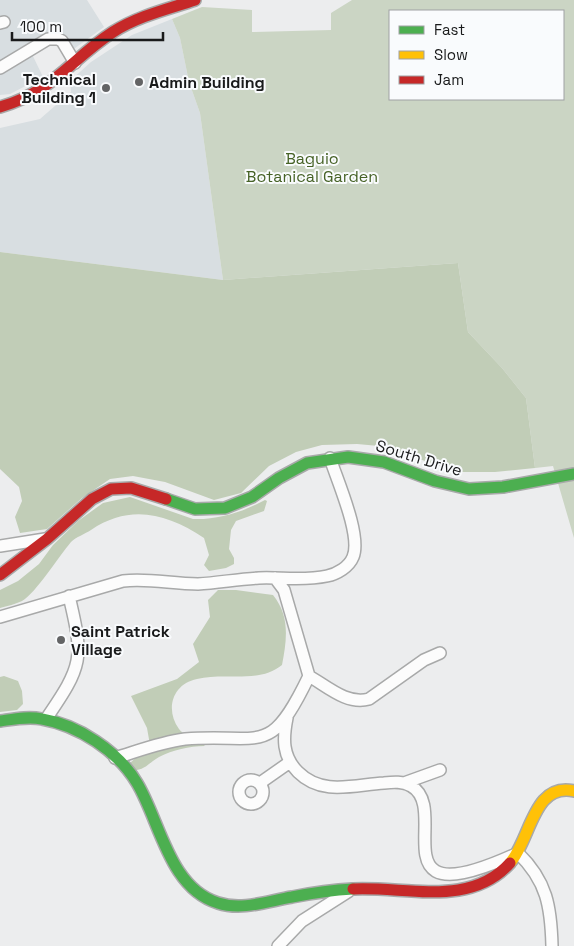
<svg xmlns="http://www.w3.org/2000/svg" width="574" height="946" font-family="'Space Grotesk',sans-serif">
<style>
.built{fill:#d8dee1}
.green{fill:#cbd5c4;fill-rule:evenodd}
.forest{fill:#c1cdb7}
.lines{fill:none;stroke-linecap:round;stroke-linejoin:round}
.street-casing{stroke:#a8a9a9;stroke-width:14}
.fast-casing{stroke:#a8a9a9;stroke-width:14}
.slow-casing{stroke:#a8a9a9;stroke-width:14}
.jam-casing{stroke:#a8a9a9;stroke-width:14}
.street{stroke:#fcfcfc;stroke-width:11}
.fast{stroke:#4caf50;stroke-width:11}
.slow{stroke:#ffc107;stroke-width:11}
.jam{stroke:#c62828;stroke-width:11}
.poi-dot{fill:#636465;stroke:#f9fbfd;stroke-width:2}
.labels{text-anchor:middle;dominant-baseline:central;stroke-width:4;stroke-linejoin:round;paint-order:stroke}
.poi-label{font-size:16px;font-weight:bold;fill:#191a1b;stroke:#f9fbfd;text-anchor:start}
.park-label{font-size:16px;fill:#466226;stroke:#f9fbfd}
.street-label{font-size:16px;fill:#191a1b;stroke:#f9fbfd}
</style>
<rect width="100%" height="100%" fill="#ecedee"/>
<!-- built -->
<path class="built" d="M 0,0 L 87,0 L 104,27 L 71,51 L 65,40 L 30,50 L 43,77 L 10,94 L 0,95 Z
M 172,19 L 180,38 L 189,82 L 200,113 L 223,280 L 0,252 L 0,128 L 40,119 L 71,92 L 70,81 L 91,62 L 132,35 Z"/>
<!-- green -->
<path class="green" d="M 352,0 L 574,0 L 574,538 L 553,466 L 535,468 L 526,398 L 502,368 L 468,332 L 458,263 L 223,280 L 200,113 L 189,82 L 180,38 L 172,19 L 202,7 L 252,10 L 252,32 L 331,30 L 331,13 ZM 390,11 L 563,11 L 563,99 L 390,99 Z"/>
<!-- forest -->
<path class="forest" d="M 0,252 L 223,280 L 458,263 L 468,332 L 502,368 L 526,398 L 535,468 L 495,472 L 459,472 L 379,446 L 357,444 L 322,445 L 296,452 L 269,466 L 241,493 L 214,500 L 165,482 L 133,476 L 110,479 L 82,498 L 47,529 L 20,533 L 15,517 L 22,501 L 19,487 L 0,469 Z
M 130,497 L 193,519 C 218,520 243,512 265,500 L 267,501 L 264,511 L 236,521 L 231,530 L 229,549 L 234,558 L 234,564 L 226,568 L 209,571 L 204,565 L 209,555 L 204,538 C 166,513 130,504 91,530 C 85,534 76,537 71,542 C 59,556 36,593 22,601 C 16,604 7,606 0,608 L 0,590 L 18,581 L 39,564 L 53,545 L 78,521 L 103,503 Z
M 218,590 L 236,590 L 273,595 C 290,616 287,639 282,665 C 259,684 225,672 197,679 C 172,684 165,710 179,729 C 183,735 191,734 196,738 C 199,740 202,743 205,746 C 189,746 173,750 159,757 C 147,764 147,769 132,771 L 130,763 L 150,745 L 147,728 L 131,696 L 177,679 L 199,662 L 193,644 L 210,617 L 208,600 Z
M 4,676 L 18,681 L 22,691 L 23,704 L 17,710 L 0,712 L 0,677 Z"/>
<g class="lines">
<defs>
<path id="street" d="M 0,23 L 4,22
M 0,68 L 48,39 L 58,39 L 62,41 L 75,63
M 0,546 L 45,539
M 0,617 L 123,581 C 149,578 172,584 198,584 C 218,583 238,579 259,578 C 281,577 304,581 327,576 C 337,574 349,567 353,557 C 362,536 337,480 330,458
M 309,676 C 328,687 347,705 369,699 L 424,660 L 440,653
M 287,718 C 283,738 282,756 298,772 C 322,796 353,785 384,783 C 393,782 403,781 411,786 C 453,809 372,920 518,853 C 547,881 551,907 552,946
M 46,719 C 83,665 84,659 69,596
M 115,758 C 138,751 161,742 185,739 C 263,733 269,759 309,676 L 284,590 L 275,578
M239 792a12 12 0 1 1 24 0a12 12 0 1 1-24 0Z
M 260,783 L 290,762
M 404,783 L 440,770
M 278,946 L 302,921 L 349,891"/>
<path id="fast" d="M 166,499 L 195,509 L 225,508 L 252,497 L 279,478 L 307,463 L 348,457 L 384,462 L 435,481 L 469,489 L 503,487 L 574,474
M 0,721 C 14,719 28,716 42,719 C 78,725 118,751 137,783 C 160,821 169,888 218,903 C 242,911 268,901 292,897 C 312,893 333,890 353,889"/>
<path id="slow" d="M 510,863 C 531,839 533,782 574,791"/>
<path id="jam" d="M 0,107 C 53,92 71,59 113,32 C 138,16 168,9 195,0
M 0,575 L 47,539 L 92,499 L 111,489 L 131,488 L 166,499
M 353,889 C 406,886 470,908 510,863"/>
</defs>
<!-- street casing -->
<use href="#street" class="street-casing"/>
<!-- fast casing -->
<use href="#fast" class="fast-casing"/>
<!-- slow casing -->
<use href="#slow" class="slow-casing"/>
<!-- jam casing -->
<use href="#jam" class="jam-casing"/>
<!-- street -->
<use href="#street" class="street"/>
<!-- fast -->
<use href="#fast" class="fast"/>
<!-- slow -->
<use href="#slow" class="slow"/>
<!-- jam -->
<use href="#jam" class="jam"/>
</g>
<!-- markers -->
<g class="poi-dot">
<circle cx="139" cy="82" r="5"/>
<circle cx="106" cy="88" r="5"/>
<circle cx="61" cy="640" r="5"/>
</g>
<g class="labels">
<!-- poi labels -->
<g class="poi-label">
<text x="96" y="79" text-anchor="end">Technical<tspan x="96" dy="18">Building 1</tspan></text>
<text x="149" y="82">Admin Building</text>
<text x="71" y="631">Saint Patrick<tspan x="71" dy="18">Village</tspan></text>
</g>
<!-- park labels -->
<g class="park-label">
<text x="312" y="158">Baguio<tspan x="312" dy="18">Botanical Garden</tspan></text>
</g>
<!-- street labels -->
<g class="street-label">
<text transform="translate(419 458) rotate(17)">South Drive</text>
</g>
</g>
<!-- legend -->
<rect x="389" y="10" width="175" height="90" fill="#f9fbfd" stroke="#9fa1a3"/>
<rect x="399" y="26" width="25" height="8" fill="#4caf50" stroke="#9fa1a3"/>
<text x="434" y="35" font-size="15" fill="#191a1b">Fast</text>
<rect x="399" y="51" width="25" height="8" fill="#ffc107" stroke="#9fa1a3"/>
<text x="434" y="60" font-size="15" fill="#191a1b">Slow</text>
<rect x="399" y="76" width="25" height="8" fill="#c62828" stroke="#9fa1a3"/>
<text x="434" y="85" font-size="15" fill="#191a1b">Jam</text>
<!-- scale -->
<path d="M12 32v8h151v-8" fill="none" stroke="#191a1b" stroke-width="2.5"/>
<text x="20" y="32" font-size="15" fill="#191a1b" stroke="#f9fbfd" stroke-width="4" paint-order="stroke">100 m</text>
</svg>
